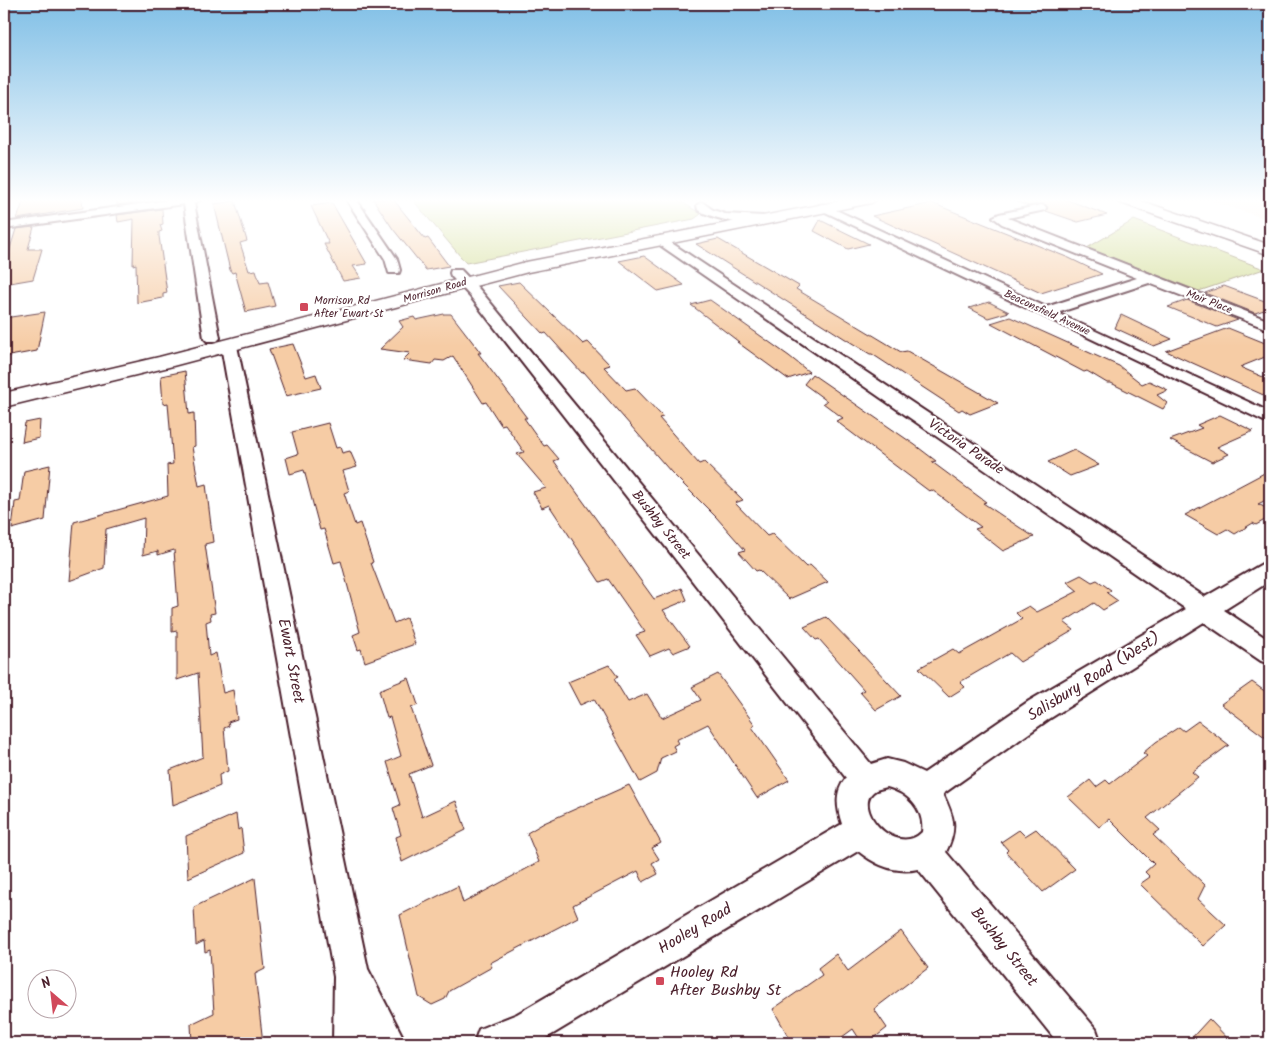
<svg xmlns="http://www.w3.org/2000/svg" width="1274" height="1047" font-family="Kalam,sans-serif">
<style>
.built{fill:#fcf0e4}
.green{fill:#cfda8d;stroke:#8c7c5c}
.building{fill:#f6cca5;stroke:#4a1f2b}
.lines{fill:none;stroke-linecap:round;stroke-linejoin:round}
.minor-casing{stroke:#4a1f2b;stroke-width:4}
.primary-casing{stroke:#4a1f2b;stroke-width:3}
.motorway-casing{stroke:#4a1f2b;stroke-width:3}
.minor{fill:#fff;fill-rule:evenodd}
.primary{fill:#fff;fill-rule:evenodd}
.motorway{fill:#fff;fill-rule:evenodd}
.poi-dot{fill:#d1495b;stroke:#fff;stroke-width:2}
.labels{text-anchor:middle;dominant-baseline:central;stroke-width:4.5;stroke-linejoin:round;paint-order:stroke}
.far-street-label{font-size:11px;fill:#4a1f2b;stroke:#fff}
.far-poi-label{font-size:11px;fill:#4a1f2b;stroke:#fff;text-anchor:start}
.street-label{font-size:14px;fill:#4a1f2b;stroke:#fff}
.near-street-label{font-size:16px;fill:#4a1f2b;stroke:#fff}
.near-poi-label{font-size:16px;fill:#4a1f2b;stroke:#fff;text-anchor:start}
</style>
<rect width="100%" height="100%" fill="#fff"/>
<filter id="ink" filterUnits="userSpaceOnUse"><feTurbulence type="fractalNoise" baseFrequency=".02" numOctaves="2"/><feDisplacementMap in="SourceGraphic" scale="10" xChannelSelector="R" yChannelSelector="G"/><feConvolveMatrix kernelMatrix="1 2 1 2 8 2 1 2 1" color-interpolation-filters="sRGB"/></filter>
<g filter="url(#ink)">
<!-- built -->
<path class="built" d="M 1205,199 L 1243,199 L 1270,204 L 1270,220 Z"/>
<!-- green -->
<path class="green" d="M 412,199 L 677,199 L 701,214 L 694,219 L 466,263 Z
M 1134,220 L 1264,269 L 1199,291 L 1087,248 Z"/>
<!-- building -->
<path class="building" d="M 24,199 L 82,199 L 83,208 L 17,219 Z
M 117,199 L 161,199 L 117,205 Z
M 373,199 L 393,199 L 425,239 L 428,238 L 449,266 L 426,270 L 393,229 Z
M 1017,199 L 1065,199 L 1107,215 L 1078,222 L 1046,211 L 1048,207 L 1045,204 L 1029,206 L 1017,202 Z
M 235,201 L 247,241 L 240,243 L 249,271 L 256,270 L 260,283 L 268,282 L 275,306 L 246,312 L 235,272 L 232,273 L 230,270 L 214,204 Z
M 332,203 L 367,264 L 353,266 L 361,278 L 343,281 L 324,244 L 329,244 L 311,206 Z
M 932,203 L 1069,258 L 1102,274 L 1041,293 L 872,216 Z
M 162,209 L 163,224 L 160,225 L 162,231 L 159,232 L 159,236 L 167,293 L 163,294 L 163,298 L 137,303 L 136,264 L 133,265 L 134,219 L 118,222 L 117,215 Z
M 820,220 L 869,244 L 848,249 L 814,231 Z
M 34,227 L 28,249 L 42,249 L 33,279 L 4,284 L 4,268 L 16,229 Z
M 718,239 L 799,286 L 796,289 L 901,352 L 907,351 L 998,403 L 970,414 L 962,409 L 959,411 L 872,354 L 870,354 L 847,340 L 696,244 Z
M 644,256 L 684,285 L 658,291 L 619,261 Z
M 519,282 L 583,344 L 588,342 L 610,365 L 604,367 L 626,390 L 635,388 L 663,417 L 659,418 L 699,464 L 704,462 L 743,500 L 735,503 L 767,536 L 772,534 L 806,567 L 810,565 L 828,582 L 789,599 L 759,570 L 756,571 L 739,552 L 745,550 L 716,517 L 671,472 L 584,372 L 582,373 L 546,333 L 543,334 L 498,286 Z
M 1224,286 L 1270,303 L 1270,308 L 1255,313 L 1205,293 Z
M 710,300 L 789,356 L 809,372 L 788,379 L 737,342 L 739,342 L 691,305 Z
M 1187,300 L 1238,320 L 1217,327 L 1168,307 Z
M 989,302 L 1009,312 L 988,318 L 969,308 Z
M 45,312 L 37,351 L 4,357 L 4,318 Z
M 444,314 L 451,314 L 481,353 L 478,353 L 527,418 L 524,418 L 544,446 L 547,445 L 559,459 L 554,461 L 654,599 L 682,588 L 687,600 L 663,610 L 690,646 L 673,653 L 669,648 L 650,656 L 636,635 L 645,632 L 608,579 L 600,582 L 549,505 L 542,508 L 533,492 L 546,488 L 517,454 L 524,452 L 505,424 L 501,425 L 486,402 L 483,403 L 453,356 L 444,361 L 435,360 L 432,364 L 403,360 L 410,353 L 380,349 L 403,327 L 399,321 L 414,317 L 416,320 Z
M 1121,315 L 1172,339 L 1154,346 L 1115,328 Z
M 1010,317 L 1119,366 L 1142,384 L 1149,381 L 1168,390 L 1157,395 L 1167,403 L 1163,409 L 1111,383 L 1107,383 L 1087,371 L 1084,372 L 991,323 Z
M 1228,328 L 1270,345 L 1270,355 L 1240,367 L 1270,380 L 1270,398 L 1166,351 Z
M 293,344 L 306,377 L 316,374 L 321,388 L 286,396 L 269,349 Z
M 185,371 L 189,414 L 194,413 L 195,446 L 192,447 L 199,486 L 206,484 L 213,542 L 205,544 L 215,613 L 210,614 L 211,620 L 206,622 L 209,656 L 216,653 L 223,693 L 233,690 L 237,719 L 228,722 L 229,726 L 224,728 L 228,771 L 219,775 L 220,786 L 173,805 L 170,770 L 203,757 L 198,673 L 177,680 L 177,631 L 172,632 L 172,608 L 178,606 L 174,550 L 158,555 L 158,551 L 143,555 L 144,518 L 106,529 L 104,568 L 69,581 L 74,522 L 168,496 L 167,465 L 173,464 L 168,403 L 163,404 L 161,376 Z
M 812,374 L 915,445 L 936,461 L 932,462 L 986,502 L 983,503 L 1034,537 L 1003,551 L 975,529 L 981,527 L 932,490 L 929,491 L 836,421 L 843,418 L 823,403 L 827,401 L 804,384 Z
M 1220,415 L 1253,431 L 1217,447 L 1229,454 L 1212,462 L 1170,440 L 1202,428 L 1197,425 Z
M 40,420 L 39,438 L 22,442 L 25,423 Z
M 328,423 L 336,448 L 340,447 L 342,453 L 350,451 L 357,467 L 343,471 L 349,491 L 344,493 L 355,525 L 360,523 L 373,562 L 371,563 L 394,623 L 406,618 L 415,644 L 365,662 L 361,649 L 358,650 L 353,635 L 360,632 L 341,561 L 334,563 L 324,529 L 320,530 L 304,470 L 290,474 L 286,458 L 298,454 L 292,432 Z
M 1074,450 L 1099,465 L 1070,476 L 1048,462 Z
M 50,465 L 45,520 L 12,529 L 15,502 L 20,501 L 24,471 Z
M 1270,470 L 1270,498 L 1258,504 L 1270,510 L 1270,517 L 1256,525 L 1253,523 L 1235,534 L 1227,529 L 1218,534 L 1185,515 Z
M 1081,575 L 1092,582 L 1097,580 L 1111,590 L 1107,593 L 1118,601 L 1103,610 L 1094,603 L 1064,622 L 1074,630 L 1020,662 L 1010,653 L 960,682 L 965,687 L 949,697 L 919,668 L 953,649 L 959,654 L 1022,619 L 1016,613 L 1029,606 L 1037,612 L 1078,591 L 1067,582 Z
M 826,617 L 859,651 L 901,696 L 876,710 L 860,692 L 864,690 L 819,639 L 816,640 L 804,627 Z
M 609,665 L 618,677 L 614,679 L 628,702 L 647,694 L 662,718 L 701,700 L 692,687 L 718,674 L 755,725 L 752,727 L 789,780 L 757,798 L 708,724 L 676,740 L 678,743 L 673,746 L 676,751 L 661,758 L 657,773 L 640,782 L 594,699 L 580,705 L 568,682 Z
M 409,678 L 418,705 L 411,708 L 431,765 L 409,774 L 422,817 L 456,801 L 466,830 L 402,862 L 396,837 L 401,835 L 393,808 L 400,805 L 387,762 L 401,756 L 390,717 L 387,718 L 379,690 Z
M 1252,682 L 1270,695 L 1270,741 L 1221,704 Z
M 1198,721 L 1229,745 L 1192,772 L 1198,777 L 1147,818 L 1160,830 L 1153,835 L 1205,885 L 1198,899 L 1226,925 L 1203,946 L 1140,884 L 1150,877 L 1145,872 L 1154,864 L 1109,819 L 1099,827 L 1068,797 L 1090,780 L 1096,787 L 1106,780 L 1110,784 L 1147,756 L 1143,753 L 1156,742 L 1179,727 L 1184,731 Z
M 629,785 L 661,843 L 652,848 L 659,859 L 652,863 L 658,874 L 643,882 L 638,871 L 573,905 L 578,917 L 490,963 L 492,967 L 449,991 L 445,999 L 432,1005 L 419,997 L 400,915 L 458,886 L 463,903 L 539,862 L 527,833 L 544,823 Z
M 236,814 L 238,830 L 241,828 L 244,853 L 188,878 L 186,836 Z
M 1036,829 L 1075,869 L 1043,892 L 1006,852 L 1008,850 L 1001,842 L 1019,830 L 1025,836 Z
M 255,878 L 265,969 L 255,974 L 263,1043 L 192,1043 L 191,1024 L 214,1013 L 210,950 L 205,952 L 204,941 L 196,945 L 194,907 Z
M 901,931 L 928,968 L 874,1009 L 887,1028 L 868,1043 L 862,1043 L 853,1029 L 834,1043 L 792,1043 L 773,1009 L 822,975 L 818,968 L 836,954 L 848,971 Z
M 1209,1019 L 1232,1043 L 1187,1043 Z"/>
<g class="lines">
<defs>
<path id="minor" d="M 175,199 L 202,199 L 194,203 L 220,338 L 217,341 L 207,341 L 204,338 L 184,204 L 4,229 L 4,223 Z
M 346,199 L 356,199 L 397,259 L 400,270 L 399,273 L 389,273 L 385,259 Z
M 702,202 L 713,210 L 725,214 L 764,216 L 770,219 C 757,231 712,218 698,210 L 697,205 Z
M 823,204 L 1046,307 L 1137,278 L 1002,224 L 993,217 L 999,214 L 1041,205 L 1045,206 L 1046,208 L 1045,210 L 1008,218 L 1270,321 L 1270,330 L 1149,283 L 1057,313 L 1270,412 L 1270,424 L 819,209 L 818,207 L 819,205 Z
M 661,236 L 1205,597 L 1262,564 L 1270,562 L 1270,581 L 1224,610 L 1270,641 L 1270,664 L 1261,661 L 1204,622 L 1049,719 L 943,794 C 954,817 958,828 946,852 L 1096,1029 L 1101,1043 L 1058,1043 L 918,869 C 896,874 875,865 858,851 L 543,1040 L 537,1043 L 474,1043 L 479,1029 L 517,1014 L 842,824 C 837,809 834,792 846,778 L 470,296 L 451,276 L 450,273 L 451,270 L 461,270 L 480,290 L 871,764 L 887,759 L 903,763 L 924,773 L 1029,701 L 1186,609 L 657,243 L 655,240 ZM 887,787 C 907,792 925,809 922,832 C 895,859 849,805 876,790 C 879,789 883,788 887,787 Z
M 229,341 L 234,343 L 237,346 L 368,969 L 406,1043 L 333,1043 L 334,977 L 221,346 L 224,343 Z"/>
<path id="primary" d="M 850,199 L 878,199 L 871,203 L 528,272 L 169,367 L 4,407 L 4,393 L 159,357 L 526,262 Z"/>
<path id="motorway" d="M 1116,199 L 1136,199 L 1270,245 L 1270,255 L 1118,202 Z"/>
</defs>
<!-- minor casing -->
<use href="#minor" class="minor-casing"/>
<!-- primary casing -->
<use href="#primary" class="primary-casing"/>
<!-- motorway casing -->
<use href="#motorway" class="motorway-casing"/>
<!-- minor -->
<use href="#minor" class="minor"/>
<!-- primary -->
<use href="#primary" class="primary"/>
<!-- motorway -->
<use href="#motorway" class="motorway"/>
</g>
</g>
<!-- sky -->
<linearGradient id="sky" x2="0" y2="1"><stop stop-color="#80bfe6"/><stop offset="0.58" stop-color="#fff"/><stop offset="1" stop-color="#fff" stop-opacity="0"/></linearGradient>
<rect width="1274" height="346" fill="url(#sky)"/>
<!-- markers -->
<g class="poi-dot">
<rect x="299" y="302" width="10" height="10" rx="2.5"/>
<rect x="655" y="976" width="10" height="10" rx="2.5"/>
</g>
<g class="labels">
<!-- far-street labels -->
<g class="far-street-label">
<text transform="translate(435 291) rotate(-16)">Morrison Road</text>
<text transform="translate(1209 302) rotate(21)">Moir Place</text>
<text transform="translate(1047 313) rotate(25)">Beaconsfield Avenue</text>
</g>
<!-- far-poi labels -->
<g class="far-poi-label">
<text x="314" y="301">Morrison Rd<tspan x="314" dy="13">After Ewart St</tspan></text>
</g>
<!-- street labels -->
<g class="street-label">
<text transform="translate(966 447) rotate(34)">Victoria Parade</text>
<text transform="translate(661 525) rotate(51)">Bushby Street</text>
</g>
<!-- near-street labels -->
<g class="near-street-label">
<text transform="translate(291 661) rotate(79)">Ewart Street</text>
<text transform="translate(1094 677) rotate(-32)">Salisbury Road (West)</text>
<text transform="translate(695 929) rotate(-31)">Hooley Road</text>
<text transform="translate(1004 947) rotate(51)">Bushby Street</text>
</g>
<!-- near-poi labels -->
<g class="near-poi-label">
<text x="670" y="972">Hooley Rd<tspan x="670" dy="18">After Bushby St</tspan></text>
</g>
</g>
<!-- margin -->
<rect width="1274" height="1047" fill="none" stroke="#fff" stroke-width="20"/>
<rect x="10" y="10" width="1254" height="1027" fill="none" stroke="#4a1f2b" stroke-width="2" filter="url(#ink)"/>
<!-- north arrow -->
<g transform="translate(52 994) rotate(332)"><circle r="24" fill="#ffffff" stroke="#b7a5aa"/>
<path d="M0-4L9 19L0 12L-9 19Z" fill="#d1495b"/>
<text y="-8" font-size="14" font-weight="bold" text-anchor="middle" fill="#4a1f2b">N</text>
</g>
</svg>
